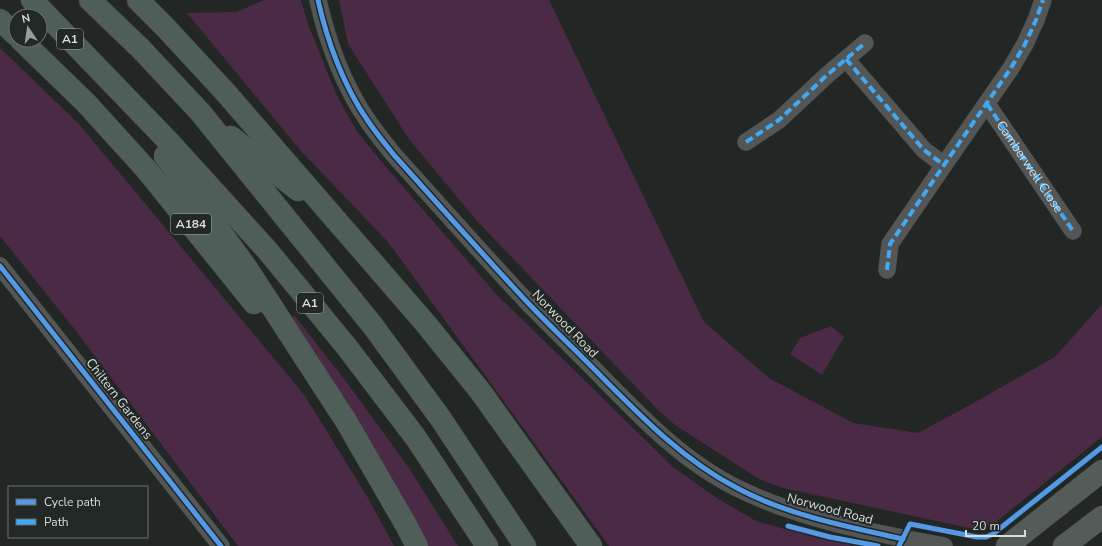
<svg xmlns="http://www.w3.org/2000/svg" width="1102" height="546" font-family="'Nunito Sans',sans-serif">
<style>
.green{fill:#4b2a45}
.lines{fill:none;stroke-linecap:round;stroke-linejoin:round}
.minor-casing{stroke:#3d413f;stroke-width:18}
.secondary-casing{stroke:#3d413f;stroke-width:23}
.trunk-casing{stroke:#3d413f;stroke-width:23}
.minor{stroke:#535655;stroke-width:17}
.secondary{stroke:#545c59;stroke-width:22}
.trunk{stroke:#505e5a;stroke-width:22}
.quiet{stroke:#3fa9f5;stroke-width:4;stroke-dasharray:8 4;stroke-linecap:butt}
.cycleway-casing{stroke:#212825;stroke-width:8}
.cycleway{stroke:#5399e6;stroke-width:5}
.labels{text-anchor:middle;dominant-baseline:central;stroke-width:4;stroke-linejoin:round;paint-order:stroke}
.shield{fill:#212825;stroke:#a1a6a4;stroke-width:1}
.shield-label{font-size:12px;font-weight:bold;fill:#d8dcda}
.street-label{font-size:13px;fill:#d8dcda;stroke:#212825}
</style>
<rect width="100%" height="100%" fill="#222725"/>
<!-- green -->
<path class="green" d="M 264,0 L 301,0 L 308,24 L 330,79 L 339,100 L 356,130 L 380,160 L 497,295 L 673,467 L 715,497 L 756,521 L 817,538 L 858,546 L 609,546 L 388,242 L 301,151 L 187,13 L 236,12 Z
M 339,0 L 549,0 L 704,322 L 769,378 L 853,423 L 918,433 L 959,411 L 1055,357 L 1102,304 L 1102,437 L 992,525 L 982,528 L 969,528 L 783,488 L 759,479 L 675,425 L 660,412 L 477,221 L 409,139 L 348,44 Z
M 0,48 L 79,124 L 305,396 L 368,498 L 394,546 L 238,546 L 76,331 L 0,236 Z
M 294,315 L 348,384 L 409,468 L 458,546 L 425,546 L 292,318 Z
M 831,326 L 844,337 L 822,375 L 790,354 L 800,338 Z"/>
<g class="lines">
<defs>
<path id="minor" d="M 318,0 C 327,41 344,87 368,121 C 376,133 385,144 394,155 C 439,205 484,256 530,305 C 551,326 571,346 592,367 C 636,412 681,461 739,489 C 803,520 874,533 944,546
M 846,59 L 924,150 L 944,165
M 987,104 L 1073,231
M 746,142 L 779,120 L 809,92 L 826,76 L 865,43
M 0,266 L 221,546
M 887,270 L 890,244 L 944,165 L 1011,68 L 1025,44 L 1036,20 L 1043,0"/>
<path id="secondary" d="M 1007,546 L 1102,471
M 1064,546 L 1102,517"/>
<path id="trunk" d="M 32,0 L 170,143 L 267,250 L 346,346 L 416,438 L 487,546
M 90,0 L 141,49 L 200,112 L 373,326 L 441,419 L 525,546
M 138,0 L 165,27 L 226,93 L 426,324 L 480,391 L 591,546
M 0,20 L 16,35
M 21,40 L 86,103 L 145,168 L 254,303
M 231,137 L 298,190
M 165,156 L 246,267 L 346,421 L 406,525 L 417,546"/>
</defs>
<!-- minor casing -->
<use href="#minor" class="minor-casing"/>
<!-- secondary casing -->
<use href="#secondary" class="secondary-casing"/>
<!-- trunk casing -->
<use href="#trunk" class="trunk-casing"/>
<!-- minor -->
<use href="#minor" class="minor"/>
<!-- secondary -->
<use href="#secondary" class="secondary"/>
<!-- trunk -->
<use href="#trunk" class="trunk"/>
<!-- quiet -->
<g class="quiet">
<path d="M 846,59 L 924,150 L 944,165"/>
<path id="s1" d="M 987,104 L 1073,231"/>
<path d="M 746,142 L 779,120 L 809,92 L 826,76 L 865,43"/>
<path d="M 887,270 L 890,244 L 944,165 L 1011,68 L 1025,44 L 1036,20 L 1043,0"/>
</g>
<defs>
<path id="cycleway" d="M 318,0 C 327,41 344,87 368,121 C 376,133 385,144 394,155 C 439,205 483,255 529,304 C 548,324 569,344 589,364 C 635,410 679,458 737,488 C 787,515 848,527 903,539
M 0,266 L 221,546
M 788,526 L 830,537 L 878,546
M 899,546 L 910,524 L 977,537 L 986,537 L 993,534 L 1102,447"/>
</defs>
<!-- cycleway casing -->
<use href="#cycleway" class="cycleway-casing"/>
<!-- cycleway -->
<use href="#cycleway" class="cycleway"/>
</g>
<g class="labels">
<!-- shield labels -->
<g class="shield">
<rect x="57" y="29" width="26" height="20" rx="3"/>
<rect x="171" y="214" width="40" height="20" rx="3"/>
<rect x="297" y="293" width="26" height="20" rx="3"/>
</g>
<g class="shield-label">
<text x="70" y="39">A1</text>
<text x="191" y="224">A184</text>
<text x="310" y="303">A1</text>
</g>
<!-- street labels -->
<g class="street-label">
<text stroke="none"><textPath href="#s1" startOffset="76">Camberwell Close</textPath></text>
<text transform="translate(565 324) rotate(46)">Norwood Road</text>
<text transform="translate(119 399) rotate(52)">Chiltern Gardens</text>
<text transform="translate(830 509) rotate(15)">Norwood Road</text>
</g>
</g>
<!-- legend -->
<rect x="8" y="486" width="140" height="52" fill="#212825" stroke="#6a706d"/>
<rect x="16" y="499" width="20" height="6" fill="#5399e6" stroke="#6a706d"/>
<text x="44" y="506" font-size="12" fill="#d8dcda">Cycle path</text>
<rect x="16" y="519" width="20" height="6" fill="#3fa9f5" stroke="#6a706d"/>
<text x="44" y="526" font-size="12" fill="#d8dcda">Path</text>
<!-- north arrow -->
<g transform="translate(28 28) rotate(347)"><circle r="19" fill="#212825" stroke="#6a706d"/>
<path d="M0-3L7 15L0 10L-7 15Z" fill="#989d9b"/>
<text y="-6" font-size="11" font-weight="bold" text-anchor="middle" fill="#d8dcda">N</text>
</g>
<!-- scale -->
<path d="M966 530v6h59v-6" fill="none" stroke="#d8dcda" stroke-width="2"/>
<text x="972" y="530" font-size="12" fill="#d8dcda" stroke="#212825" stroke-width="3" paint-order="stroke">20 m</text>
</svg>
